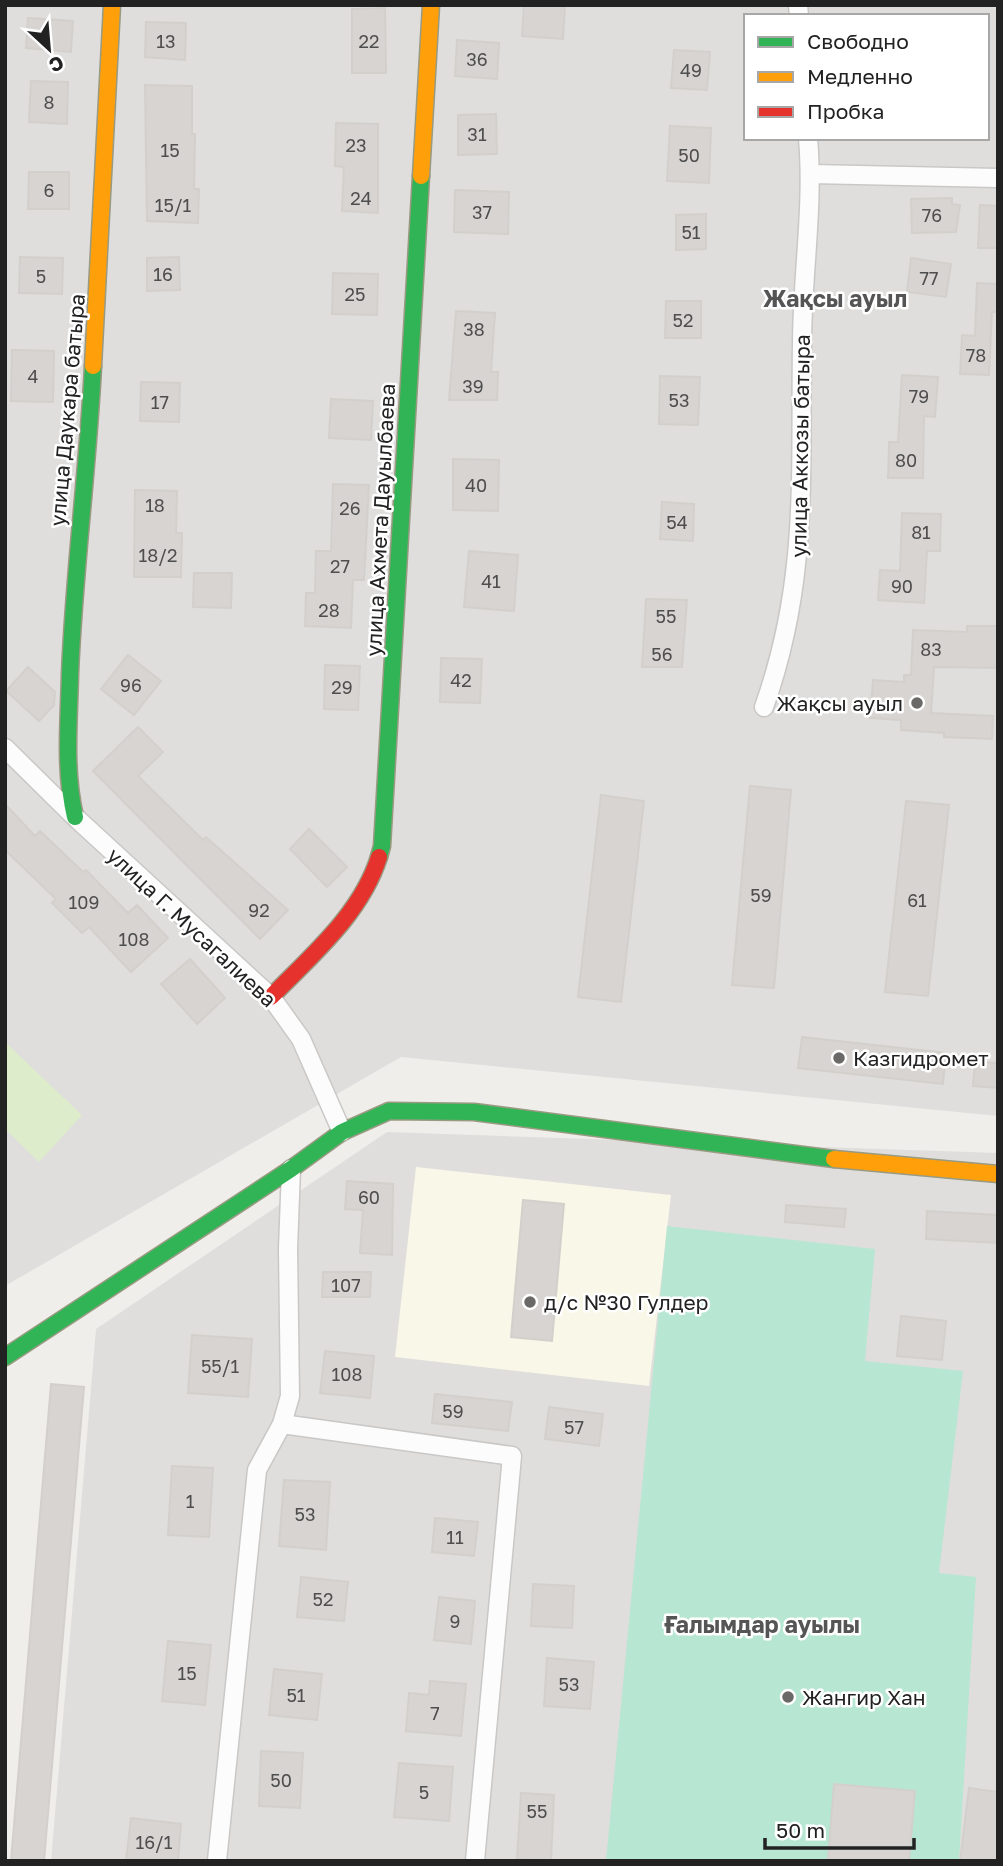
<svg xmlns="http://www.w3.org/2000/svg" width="1003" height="1866" font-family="'Golos Text',sans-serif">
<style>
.residential{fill:#dfdedc;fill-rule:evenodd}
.education{fill:#f8f7e8}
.grass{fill:#ddeccb}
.pitch{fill:#b7e6d2}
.building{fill:#d7d4d2;stroke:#d3d0cc;stroke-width:2}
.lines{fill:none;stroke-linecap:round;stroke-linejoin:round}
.street-casing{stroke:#c9c8c7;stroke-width:21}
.fast-casing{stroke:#999a82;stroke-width:19}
.slow-casing{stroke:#999a82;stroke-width:19}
.jam-casing{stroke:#999a82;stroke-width:19}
.street{stroke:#fdfcfc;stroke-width:18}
.fast{stroke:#30b455;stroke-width:16}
.slow{stroke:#ff9f0a;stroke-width:16}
.jam{stroke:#e5322d;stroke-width:16}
.poi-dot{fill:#6a6968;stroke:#fff;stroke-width:2.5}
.labels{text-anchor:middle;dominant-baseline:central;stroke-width:5;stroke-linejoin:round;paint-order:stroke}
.number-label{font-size:18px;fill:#4f4e4e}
.street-label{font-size:21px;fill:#222;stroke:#fff}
.poi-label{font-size:21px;fill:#222;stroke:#fff;text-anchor:start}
.neighbourhood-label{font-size:23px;font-weight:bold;fill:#555;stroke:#fff}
</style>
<rect width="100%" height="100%" fill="#f0eeeb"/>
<!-- residential -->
<path class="residential" d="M 5,5 L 998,5 L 998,1116 L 401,1057 L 5,1286 ZM 746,16 L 987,16 L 987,138 L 746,138 Z
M 387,1132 L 998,1153 L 998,1861 L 51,1861 L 96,1329 Z"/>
<!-- education -->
<path class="education" d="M 416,1167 L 671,1195 L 649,1386 L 395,1357 Z"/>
<!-- grass -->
<path class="grass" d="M 5,1042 L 82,1115 L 39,1162 L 5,1129 Z"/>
<!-- pitch -->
<path class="pitch" d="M 667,1226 L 875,1249 L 865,1361 L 963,1371 L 939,1573 L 976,1577 L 959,1861 L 606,1861 Z"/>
<!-- building -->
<path class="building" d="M 524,5 L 565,5 L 563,39 L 522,36 Z
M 385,8 L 386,73 L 352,73 L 352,9 Z
M 28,18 L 73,21 L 71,52 L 26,48 Z
M 146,22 L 186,23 L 185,60 L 145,57 Z
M 457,40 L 499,43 L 497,79 L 455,76 Z
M 674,50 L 710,52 L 707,90 L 671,88 Z
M 31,81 L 68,82 L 67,124 L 29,122 Z
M 145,85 L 192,86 L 192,134 L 195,134 L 194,189 L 199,189 L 198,223 L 147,221 Z
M 496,114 L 497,154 L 458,155 L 458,115 Z
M 336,123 L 378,124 L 378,213 L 342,211 L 344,167 L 335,166 Z
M 670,126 L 711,128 L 709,183 L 667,181 Z
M 29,172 L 69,172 L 69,209 L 28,209 Z
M 455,190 L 509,192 L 508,234 L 454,232 Z
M 952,198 L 952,204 L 960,205 L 956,232 L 912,233 L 911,199 Z
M 980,205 L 998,206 L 998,248 L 978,248 Z
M 706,214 L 706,249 L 676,250 L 676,215 Z
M 20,257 L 63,258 L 62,294 L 19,293 Z
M 179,257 L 180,290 L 147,291 L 147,258 Z
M 911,258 L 951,264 L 946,297 L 907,292 Z
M 333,273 L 378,274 L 377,315 L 332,314 Z
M 977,283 L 998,284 L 998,312 L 992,312 L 989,375 L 960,374 L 962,335 L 975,336 Z
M 666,301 L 701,301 L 701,338 L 665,338 Z
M 456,311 L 495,313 L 491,372 L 498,372 L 497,400 L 449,400 Z
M 12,350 L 54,351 L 53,402 L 11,401 Z
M 902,375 L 938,377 L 935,417 L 924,416 L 923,478 L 888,478 L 889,442 L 898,442 Z
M 660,376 L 700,377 L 698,425 L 659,424 Z
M 141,382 L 180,383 L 179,422 L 140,421 Z
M 331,399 L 373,401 L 371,440 L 329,438 Z
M 453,459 L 499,460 L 498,511 L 453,510 Z
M 333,484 L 369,485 L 364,580 L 353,580 L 351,628 L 305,626 L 306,593 L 315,593 L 316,551 L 331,551 Z
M 135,490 L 177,491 L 176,533 L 182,533 L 181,577 L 134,577 Z
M 662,502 L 694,504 L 693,541 L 660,539 Z
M 902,513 L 941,514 L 940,551 L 927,551 L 924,603 L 878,600 L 880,570 L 900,571 Z
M 469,551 L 518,555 L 514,611 L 464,607 Z
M 194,573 L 232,573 L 231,608 L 193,607 Z
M 646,599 L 687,600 L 682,667 L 642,667 Z
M 967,626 L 998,626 L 998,668 L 934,667 L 931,713 L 993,716 L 992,739 L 944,737 L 944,733 L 901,730 L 901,720 L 870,718 L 873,680 L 904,682 L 904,675 L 911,675 L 913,630 L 967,632 Z
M 128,655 L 161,681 L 134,715 L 101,689 Z
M 441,658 L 482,659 L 480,703 L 440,702 Z
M 325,665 L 360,666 L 358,710 L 324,709 Z
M 28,667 L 55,692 L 54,705 L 39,721 L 6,691 Z
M 138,727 L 163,752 L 138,776 L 203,840 L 206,837 L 288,910 L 260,939 L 93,771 Z
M 750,786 L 791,790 L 774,988 L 732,985 Z
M 601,795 L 644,801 L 621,1002 L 578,997 Z
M 906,801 L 949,805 L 928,996 L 885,992 Z
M 5,804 L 35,836 L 40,831 L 83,872 L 86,870 L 128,913 L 137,905 L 168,938 L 131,972 L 89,927 L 82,933 L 52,903 L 56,899 L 5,850 Z
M 309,829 L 347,867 L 327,887 L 290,849 Z
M 190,959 L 225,998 L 197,1024 L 161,984 Z
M 802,1037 L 946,1053 L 943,1084 L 798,1068 Z
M 975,1062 L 998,1063 L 998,1088 L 973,1086 Z
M 347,1181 L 393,1184 L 392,1255 L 360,1253 L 363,1210 L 345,1209 Z
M 523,1200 L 564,1204 L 552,1341 L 511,1337 Z
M 786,1205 L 846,1209 L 844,1227 L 785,1222 Z
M 927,1211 L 998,1215 L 998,1243 L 926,1239 Z
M 323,1272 L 371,1272 L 370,1297 L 322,1297 Z
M 901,1316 L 946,1321 L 942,1360 L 897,1356 Z
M 192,1335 L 252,1339 L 248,1397 L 188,1393 Z
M 325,1351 L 374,1356 L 370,1398 L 320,1393 Z
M 51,1384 L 84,1387 L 44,1861 L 11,1861 Z
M 435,1394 L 512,1402 L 508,1431 L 432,1423 Z
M 549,1407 L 603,1414 L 599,1446 L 545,1439 Z
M 172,1466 L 213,1468 L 209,1537 L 168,1535 Z
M 284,1480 L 330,1482 L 326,1550 L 279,1546 Z
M 435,1518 L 478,1522 L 474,1556 L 432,1552 Z
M 301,1577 L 348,1582 L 344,1621 L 297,1617 Z
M 533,1584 L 574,1586 L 572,1628 L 531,1626 Z
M 439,1597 L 475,1601 L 471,1644 L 434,1640 Z
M 168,1641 L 211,1645 L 205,1705 L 162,1701 Z
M 547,1658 L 594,1662 L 590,1709 L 544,1706 Z
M 274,1669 L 322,1674 L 317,1720 L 269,1715 Z
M 430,1681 L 466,1684 L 461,1736 L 406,1731 L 409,1693 L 429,1695 Z
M 261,1751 L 303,1753 L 300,1808 L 259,1806 Z
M 399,1763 L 453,1767 L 449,1821 L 394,1817 Z
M 834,1784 L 915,1791 L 909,1861 L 828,1861 Z
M 969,1788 L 998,1792 L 998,1861 L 960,1861 Z
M 521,1793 L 554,1795 L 551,1861 L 517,1859 Z
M 131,1818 L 181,1824 L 178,1861 L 126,1861 Z"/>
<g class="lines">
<defs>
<path id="street" d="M 798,5 L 799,16
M 811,174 L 998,178
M 764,707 C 809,581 800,475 802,345 C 802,276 814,207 808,138
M 5,748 L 75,817 L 271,997 L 301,1039 L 342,1132
M 282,1424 L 512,1456 L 475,1861
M 217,1861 L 257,1470 L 282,1424 L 290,1396 L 288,1249 L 291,1169"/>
<path id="fast" d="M 75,817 C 64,769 69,723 70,674 C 74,571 88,469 93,366
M 379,857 L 382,846 L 421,176
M 5,1357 L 291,1169 L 342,1132 L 389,1111 L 474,1112 L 834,1159"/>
<path id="slow" d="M 421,176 L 431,5
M 93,366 L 112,5
M 834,1159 L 998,1174"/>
<path id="jam" d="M 271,997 C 312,955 361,914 379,857"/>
</defs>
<!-- street casing -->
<use href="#street" class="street-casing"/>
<!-- fast casing -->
<use href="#fast" class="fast-casing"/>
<!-- slow casing -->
<use href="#slow" class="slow-casing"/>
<!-- jam casing -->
<use href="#jam" class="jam-casing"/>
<!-- street -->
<use href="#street" class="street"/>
<!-- fast -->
<use href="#fast" class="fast"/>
<!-- slow -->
<use href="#slow" class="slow"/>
<!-- jam -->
<use href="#jam" class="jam"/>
</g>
<!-- markers -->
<g class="poi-dot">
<circle cx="917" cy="703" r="7"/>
<circle cx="839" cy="1058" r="7"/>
<circle cx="530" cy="1302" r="7"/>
<circle cx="788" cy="1697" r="7"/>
</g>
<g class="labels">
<!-- number labels -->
<g class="number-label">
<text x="166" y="41">13</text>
<text x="369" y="41">22</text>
<text x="477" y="59">36</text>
<text x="691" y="70">49</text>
<text x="49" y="102">8</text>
<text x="477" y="134">31</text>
<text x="356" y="145">23</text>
<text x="170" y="150">15</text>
<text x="689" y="155">50</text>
<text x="49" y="190">6</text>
<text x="361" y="198">24</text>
<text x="173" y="205">15/1</text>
<text x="482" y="212">37</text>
<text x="932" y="215">76</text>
<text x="691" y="232">51</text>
<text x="163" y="274">16</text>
<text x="41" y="276">5</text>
<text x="929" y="278">77</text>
<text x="355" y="294">25</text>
<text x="683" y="320">52</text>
<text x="474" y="329">38</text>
<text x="976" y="355">78</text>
<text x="33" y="376">4</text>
<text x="473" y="386">39</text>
<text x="919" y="396">79</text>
<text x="679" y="400">53</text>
<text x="160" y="402">17</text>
<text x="906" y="460">80</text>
<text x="476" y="485">40</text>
<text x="155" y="505">18</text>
<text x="350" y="508">26</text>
<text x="677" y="522">54</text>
<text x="921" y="532">81</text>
<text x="158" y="555">18/2</text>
<text x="340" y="566">27</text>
<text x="491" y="581">41</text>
<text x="902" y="586">90</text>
<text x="329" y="610">28</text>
<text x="666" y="616">55</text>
<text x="931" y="649">83</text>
<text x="662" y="654">56</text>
<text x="461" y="680">42</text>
<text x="131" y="685">96</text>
<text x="342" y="687">29</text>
<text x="761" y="895">59</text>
<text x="917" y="900">61</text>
<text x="84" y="902">109</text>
<text x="259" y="910">92</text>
<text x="134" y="939">108</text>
<text x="369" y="1197">60</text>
<text x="346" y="1285">107</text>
<text x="220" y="1366">55/1</text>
<text x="347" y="1374">108</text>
<text x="453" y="1411">59</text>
<text x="574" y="1427">57</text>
<text x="190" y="1501">1</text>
<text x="305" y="1514">53</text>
<text x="455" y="1537">11</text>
<text x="323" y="1599">52</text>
<text x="455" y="1621">9</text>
<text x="187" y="1673">15</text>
<text x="569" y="1684">53</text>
<text x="296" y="1695">51</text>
<text x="435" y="1713">7</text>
<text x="281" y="1780">50</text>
<text x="424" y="1792">5</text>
<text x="537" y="1811">55</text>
<text x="154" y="1842">16/1</text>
</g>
<!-- street labels -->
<g class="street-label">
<text transform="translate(67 410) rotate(-85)">улица Даукара батыра</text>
<text transform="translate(800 446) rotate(-89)">улица Аккозы батыра</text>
<text transform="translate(380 520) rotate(-87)">улица Ахмета Дауылбаева</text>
<text transform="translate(192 927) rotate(43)">улица Г. Мусагалиева</text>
</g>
<!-- poi labels -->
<g class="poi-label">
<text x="903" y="703" text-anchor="end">Жақсы ауыл</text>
<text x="853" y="1058">Казгидромет</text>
<text x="544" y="1302">д/с №30 Гулдер</text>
<text x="802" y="1697">Жангир Хан</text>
</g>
<!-- neighbourhood labels -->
<g class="neighbourhood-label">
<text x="835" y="298">Жақсы ауыл</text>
<text x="762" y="1624">Ғалымдар ауылы</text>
</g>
</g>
<!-- border -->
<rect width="1003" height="1866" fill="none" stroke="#222222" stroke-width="14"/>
<!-- legend -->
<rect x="744" y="14" width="245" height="126" fill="#ffffff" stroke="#a7a7a7" stroke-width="2"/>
<rect x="758" y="37" width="35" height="10" fill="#30b455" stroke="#a7a7a7" stroke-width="2"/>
<text x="807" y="49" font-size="21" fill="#222222">Свободно</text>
<rect x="758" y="72" width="35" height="10" fill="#ff9f0a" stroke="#a7a7a7" stroke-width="2"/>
<text x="807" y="84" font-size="21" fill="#222222">Медленно</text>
<rect x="758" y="107" width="35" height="10" fill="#e5322d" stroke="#a7a7a7" stroke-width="2"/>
<text x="807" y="119" font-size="21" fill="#222222">Пробка</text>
<!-- north arrow -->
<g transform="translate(49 49) rotate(154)" stroke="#ffffff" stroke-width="5" paint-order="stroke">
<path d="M0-5L12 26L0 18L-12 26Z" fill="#222222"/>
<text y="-10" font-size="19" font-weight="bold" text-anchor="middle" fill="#222222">С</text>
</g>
<!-- scale -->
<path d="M765 1838v10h149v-10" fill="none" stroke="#222222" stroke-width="3.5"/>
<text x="776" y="1838" font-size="21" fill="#222222" stroke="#ffffff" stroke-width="5" paint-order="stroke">50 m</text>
</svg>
